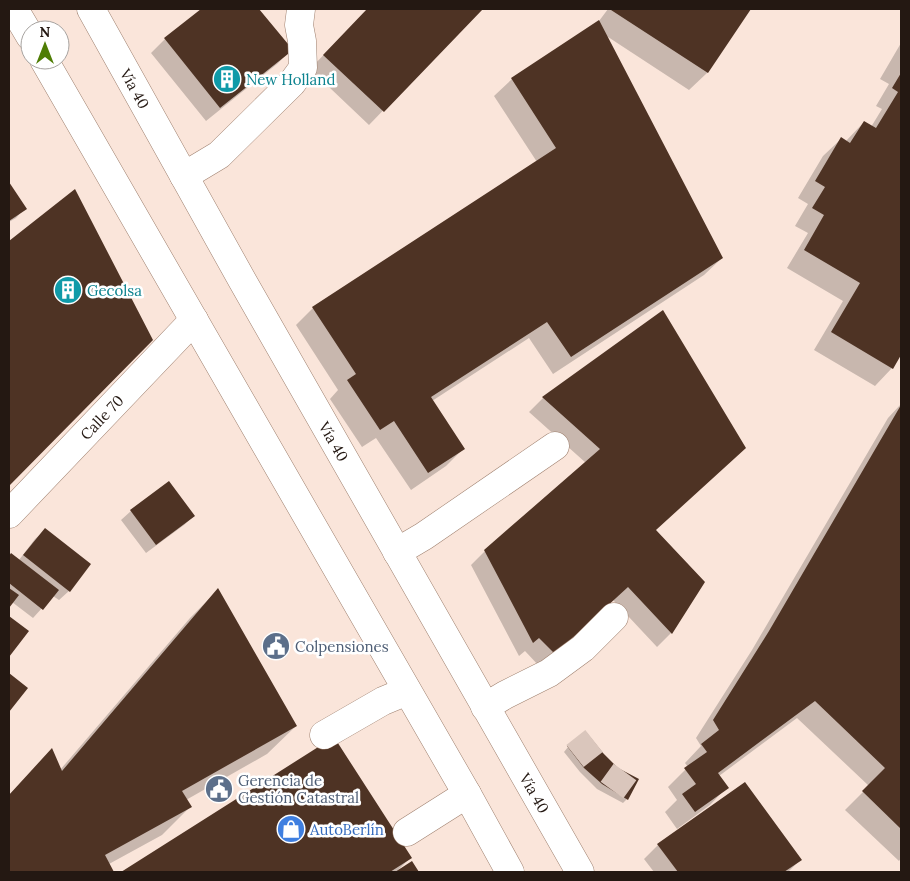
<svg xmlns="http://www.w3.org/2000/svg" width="910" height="881" font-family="Lora,serif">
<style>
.shadow{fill:#0003}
.building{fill:#4e3324}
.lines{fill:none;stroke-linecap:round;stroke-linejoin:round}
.minor-tunnel{stroke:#dac6bc;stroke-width:28;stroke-dasharray:28 14;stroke-linecap:butt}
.minor-casing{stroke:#9f806f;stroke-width:29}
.highway-casing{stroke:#9f806f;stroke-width:29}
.minor{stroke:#fff;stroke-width:28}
.highway{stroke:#fff;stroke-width:28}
.labels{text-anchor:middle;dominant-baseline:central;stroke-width:5;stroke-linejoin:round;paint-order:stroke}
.culture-label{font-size:15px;fill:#0d838f;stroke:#fff;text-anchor:start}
.street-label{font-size:15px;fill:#241812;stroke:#fff}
.service-label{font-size:15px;fill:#4e5e75;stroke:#fff;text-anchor:start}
.shop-label{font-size:15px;fill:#366cbe;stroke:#fff;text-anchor:start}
</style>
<rect width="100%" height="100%" fill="#fae5da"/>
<!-- shadow -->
<path class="shadow" d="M 203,9 L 258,9 L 291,50 L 277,64 L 206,121 L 151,53 L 165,39 Z
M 368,9 L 481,9 L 369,125 L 310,69 Z
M 608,9 L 749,9 L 707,73 L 689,90 L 605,35 L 722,258 L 704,275 L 553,374 L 529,338 L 432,401 L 463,449 L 446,466 L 411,490 L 376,438 L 362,447 L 330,399 L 338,390 L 296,325 L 313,308 L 537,162 L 494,96 L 512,79 L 599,21 Z
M 901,43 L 901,353 L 892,368 L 875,386 L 814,350 L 843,301 L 787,268 L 808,233 L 795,226 L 808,204 L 798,198 L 823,156 L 841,139 L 846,141 L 864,122 L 871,127 L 882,109 L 876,106 L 889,84 L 880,79 Z
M 9,185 L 25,208 L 16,218 L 9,222 Z
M 75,191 L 151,339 L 9,484 L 9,242 Z
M 663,312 L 655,531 L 703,582 L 671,633 L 657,647 L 613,600 L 540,667 L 525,651 L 519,656 L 471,565 L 485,551 L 586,463 L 529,412 L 543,398 Z
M 901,404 L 901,858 L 899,861 L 845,810 L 869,786 L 797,718 L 719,776 L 727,787 L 710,805 L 677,829 L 665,812 L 677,800 L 668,787 L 688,767 L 685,763 L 701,746 L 696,738 L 752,650 L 888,418 Z
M 169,483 L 194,516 L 184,525 L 146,553 L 121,520 L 131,511 Z
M 45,530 L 69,591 L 59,600 L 53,596 L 33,618 L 12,602 L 9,606 L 9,557 L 11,554 L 19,560 L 35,539 Z
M 218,590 L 296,726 L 267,754 L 186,800 L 190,807 L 162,835 L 109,864 L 112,871 L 112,872 L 9,872 L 9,795 L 52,750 L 60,770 L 190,618 Z
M 334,738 L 410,858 L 398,870 L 412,863 L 418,872 L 124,872 Z
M 568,747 L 627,799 L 623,803 L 597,789 L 580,772 L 564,752 Z
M 658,845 L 800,860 L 788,872 L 654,872 L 644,859 Z"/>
<!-- building -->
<path class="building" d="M 201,9 L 259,9 L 293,50 L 220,108 L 164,38 Z
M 367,9 L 483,9 L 384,112 L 323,55 Z
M 612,9 L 751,9 L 708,73 L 611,10 Z
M 599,20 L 723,258 L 571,357 L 547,322 L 431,397 L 465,449 L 428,473 L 394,421 L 380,430 L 347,380 L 356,374 L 312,307 L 556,148 L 511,78 Z
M 901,73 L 901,355 L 893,369 L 831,332 L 860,283 L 804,250 L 824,215 L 812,208 L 825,187 L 815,181 L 841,137 L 850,143 L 864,121 L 876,128 L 898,92 L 892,88 Z
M 9,182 L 27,209 L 9,221 Z
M 75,189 L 153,340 L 9,486 L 9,241 Z
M 663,310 L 746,448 L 656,530 L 705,582 L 672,634 L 628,587 L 555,654 L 539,638 L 533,643 L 484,550 L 600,449 L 542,397 Z
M 901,405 L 901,829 L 862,791 L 885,768 L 815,701 L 718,773 L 729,788 L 695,812 L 682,794 L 696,784 L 684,768 L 707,752 L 701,744 L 719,730 L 713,720 L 769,631 Z
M 169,481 L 195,516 L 156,545 L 130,510 Z
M 45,528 L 91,564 L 70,592 L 23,555 Z
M 11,553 L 59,590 L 43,610 L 9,583 L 9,556 Z
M 9,588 L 19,595 L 9,608 Z
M 218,588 L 297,726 L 182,791 L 192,807 L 105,855 L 114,872 L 9,872 L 9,795 L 52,748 L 62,771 Z
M 9,616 L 29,631 L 9,657 Z
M 9,673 L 28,688 L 9,712 Z
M 586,732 L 603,753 L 618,768 L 639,779 L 628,800 L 602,784 L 584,768 L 567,746 Z
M 334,737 L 412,858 L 390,872 L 121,872 Z
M 745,782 L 802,860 L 784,872 L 678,872 L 657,844 Z
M 412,861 L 419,872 L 395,872 Z"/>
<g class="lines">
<!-- minor-tunnel -->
<path class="minor-tunnel" d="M 575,756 L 594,741
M 612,790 L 625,772"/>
<defs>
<g id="minor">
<path d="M 184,176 L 219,155 L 292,83 L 303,68 L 302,41 L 299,25 L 301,9"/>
<path id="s1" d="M 9,514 L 194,320"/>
<path d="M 397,552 L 424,536 L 555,446"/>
<path d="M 485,707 L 505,695 L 549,673 L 583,648 L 614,617"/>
<path d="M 324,735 L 383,701 L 407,691"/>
<path d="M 407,832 L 467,794"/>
</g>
<g id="highway">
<path d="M 14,9 L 30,36"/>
<path id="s2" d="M 91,9 L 242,280 L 580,872"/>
<path d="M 44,60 L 467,794 L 510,872"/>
</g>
</defs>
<!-- minor casing -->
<use href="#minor" class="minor-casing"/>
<!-- highway casing -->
<use href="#highway" class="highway-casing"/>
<!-- minor -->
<use href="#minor" class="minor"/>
<!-- highway -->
<use href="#highway" class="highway"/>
</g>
<!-- icons -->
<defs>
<symbol id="building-disc" viewBox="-11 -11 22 22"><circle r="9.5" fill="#0f9aa8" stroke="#fff"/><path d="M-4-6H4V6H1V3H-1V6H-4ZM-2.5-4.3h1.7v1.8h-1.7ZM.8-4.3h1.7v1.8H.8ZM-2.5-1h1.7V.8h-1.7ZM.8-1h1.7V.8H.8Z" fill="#fff"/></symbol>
<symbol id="civic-disc" viewBox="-11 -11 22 22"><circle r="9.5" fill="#5c6f8a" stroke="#fff"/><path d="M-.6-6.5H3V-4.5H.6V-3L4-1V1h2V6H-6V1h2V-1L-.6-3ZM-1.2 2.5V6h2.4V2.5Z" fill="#fff"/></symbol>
<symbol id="shop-disc" viewBox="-11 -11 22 22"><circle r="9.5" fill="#3f7fe0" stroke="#fff"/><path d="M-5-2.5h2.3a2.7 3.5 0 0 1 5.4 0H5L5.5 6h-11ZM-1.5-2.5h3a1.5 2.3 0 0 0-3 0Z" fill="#fff"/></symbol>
</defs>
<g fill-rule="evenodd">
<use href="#building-disc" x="211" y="63" width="32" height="32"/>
<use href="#building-disc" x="52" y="274" width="32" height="32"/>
<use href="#civic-disc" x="260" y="630" width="32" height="32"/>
<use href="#civic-disc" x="203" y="773" width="32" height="32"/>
<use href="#shop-disc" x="275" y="813" width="32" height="32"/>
</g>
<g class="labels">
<!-- culture labels -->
<g class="culture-label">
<text x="246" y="79">New Holland</text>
<text x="87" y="290">Gecolsa</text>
</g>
<!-- street labels -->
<g class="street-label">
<text stroke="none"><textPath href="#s2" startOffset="91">Vía 40</textPath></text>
<text stroke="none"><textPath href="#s1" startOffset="134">Calle 70</textPath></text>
<text stroke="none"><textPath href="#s2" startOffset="496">Vía 40</textPath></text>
<text stroke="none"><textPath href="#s2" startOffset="901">Vía 40</textPath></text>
</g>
<!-- service labels -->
<g class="service-label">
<text x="295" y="646">Colpensiones</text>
<text x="238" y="780">Gerencia de<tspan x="238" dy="17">Gestión Catastral</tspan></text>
</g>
<!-- shop labels -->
<g class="shop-label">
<text x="310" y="829">AutoBerlín</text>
</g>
</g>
<!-- border -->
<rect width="910" height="881" fill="none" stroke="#241812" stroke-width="20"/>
<!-- north arrow -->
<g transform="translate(45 45)"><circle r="24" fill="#ffffff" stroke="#a7a3a0"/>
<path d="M0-4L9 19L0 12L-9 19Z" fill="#4f7d05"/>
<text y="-8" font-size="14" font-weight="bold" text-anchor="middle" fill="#241812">N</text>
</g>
</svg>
